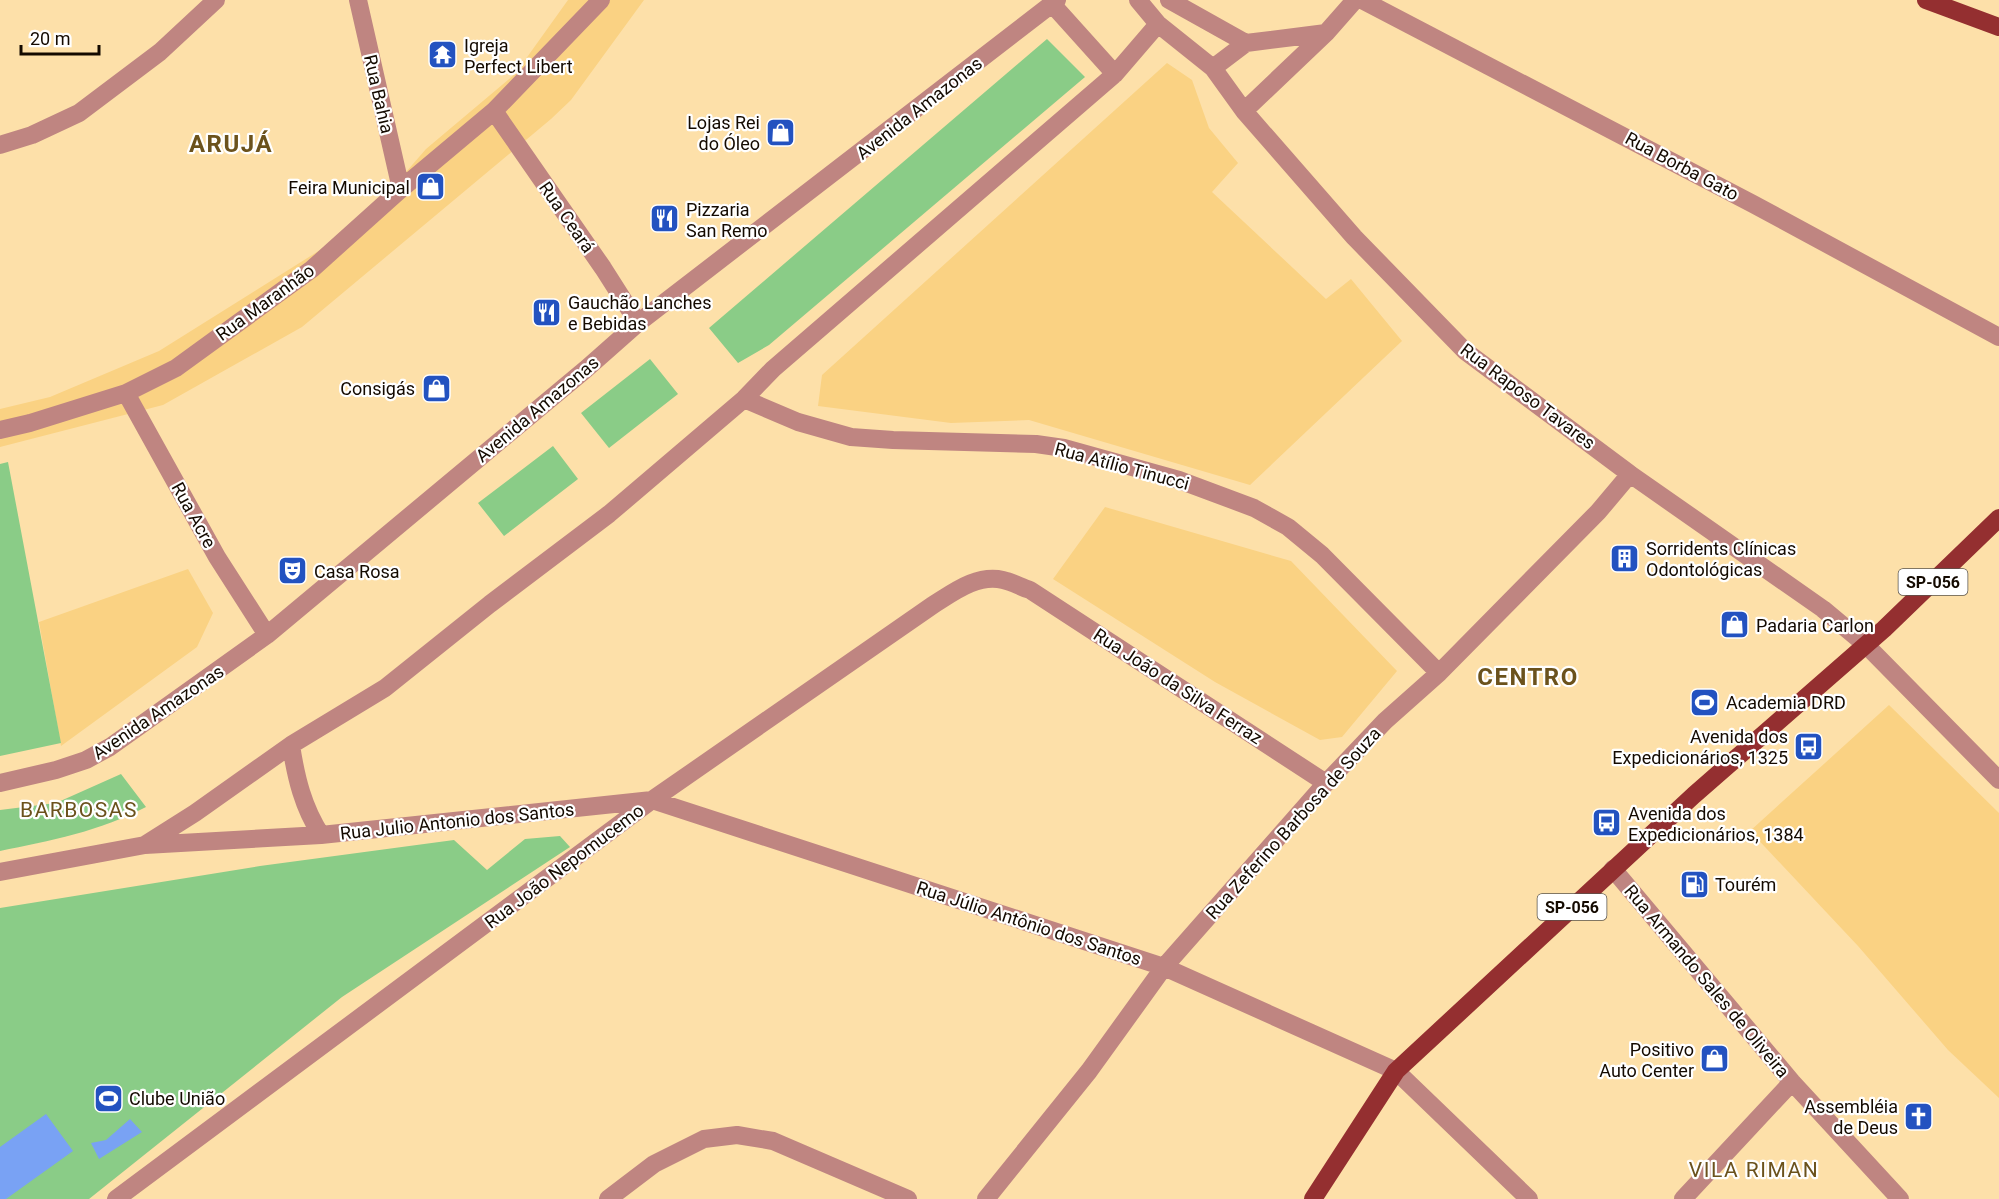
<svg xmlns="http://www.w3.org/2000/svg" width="1999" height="1199" font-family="Roboto,sans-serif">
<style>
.built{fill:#fad283}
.green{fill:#8acc87}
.water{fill:#79a2f4}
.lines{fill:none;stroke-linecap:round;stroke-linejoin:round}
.minor{stroke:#bf8581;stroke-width:18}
.major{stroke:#942f30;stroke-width:18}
.labels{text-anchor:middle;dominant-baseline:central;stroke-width:4.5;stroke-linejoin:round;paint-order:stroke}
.shield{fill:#fff;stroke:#5a544c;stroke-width:1.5}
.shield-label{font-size:16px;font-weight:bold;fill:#140a00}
.poi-label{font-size:18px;fill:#140a00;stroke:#fff;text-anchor:start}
.street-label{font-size:18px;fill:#140a00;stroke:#fff}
.quarter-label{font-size:21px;letter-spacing:1.5px;fill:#6b521c;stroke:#fff}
.district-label{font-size:24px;font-weight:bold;letter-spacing:1.5px;fill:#6b521c;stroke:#fff}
</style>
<rect width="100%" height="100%" fill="#fde0a9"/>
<!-- built -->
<path class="built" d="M 568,0 L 644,0 L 571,100 L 551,119 L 302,327 L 163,405 L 0,447 L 0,409 L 50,397 L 159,351 L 360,225 L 426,149 L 515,74 Z
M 1167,63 L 1192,80 L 1209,128 L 1238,163 L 1212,192 L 1326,299 L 1351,279 L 1402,341 L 1250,485 L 1029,420 L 951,423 L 818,406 L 822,375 Z
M 1105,507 L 1291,561 L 1397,671 L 1342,737 L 1320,740 L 1215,682 L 1053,579 Z
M 188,569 L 213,613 L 197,647 L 61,746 L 39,622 Z
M 1889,705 L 1999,813 L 1999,1098 L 1948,1050 L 1858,946 L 1750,831 Z"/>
<!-- green -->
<path class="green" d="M 1047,39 L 1085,77 L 769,345 L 738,363 L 709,328 Z
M 650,359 L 678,394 L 609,448 L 581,413 Z
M 553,446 L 578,479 L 504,536 L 478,503 Z
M 8,462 L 61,743 L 0,756 L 0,464 Z
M 121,774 L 146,807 C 101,831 49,841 0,851 L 0,810 L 56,803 Z
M 560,836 L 570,847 L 342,997 L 89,1199 L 0,1199 L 0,908 L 260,866 L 454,840 L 487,870 L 525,839 Z"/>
<!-- water -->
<path class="water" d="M 46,1114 L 73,1151 L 6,1199 L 0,1199 L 0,1147 Z
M 130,1119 L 142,1132 L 99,1159 L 91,1143 L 106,1140 Z"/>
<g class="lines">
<!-- minor -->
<path class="minor" d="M 358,0 L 401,189
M 1138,0 L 1158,24 L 1213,68 L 1244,111 L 1354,237 L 1465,351 L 1630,474 L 1823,609 L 1866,645 L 1999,780
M 1169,0 L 1246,43 L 1326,33
M 1362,0 L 1753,204 L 1999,337
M 1052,4 L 1115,74
M 1213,68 L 1246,43
M 494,111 L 603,268 L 638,323
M 1244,111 L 1326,33 L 1355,0
M 0,145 L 32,135 L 79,113 L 160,52 L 216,0
M 126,393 L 217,557 L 267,635
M 744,399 L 798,422 L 851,437 L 893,440 L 1036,444 L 1064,448 L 1179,480 L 1254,508 L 1288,527 L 1322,555 L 1439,673
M 0,430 L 30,423 L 126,393 L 176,368 L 312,269 L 401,189 L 494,111 L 601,0
M 291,745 C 296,778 303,807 321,835
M 0,783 L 56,770 L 86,760 L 110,747 L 267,635 L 586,369 L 638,323 L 1057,0
M 146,844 L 195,813 L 291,745 L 385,688 L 490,604 L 609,514 L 744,399 L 773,369 L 1115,74 L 1158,24
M 1613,869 L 1792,1082 L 1900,1199
M 0,872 L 145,845 L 321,835 L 652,800 L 1164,967 L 1396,1071 L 1529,1199
M 116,1199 L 652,800 L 933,605 C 954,592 977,574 1003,580 C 1012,582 1021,587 1030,590 L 1326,783
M 608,1199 L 654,1164 L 704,1139 L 737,1135 L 773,1141 L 908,1199
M 986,1199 L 1089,1071 L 1164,967 L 1326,783 L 1385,721 L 1439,673 L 1598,512 L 1630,474
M 1683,1199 L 1792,1082"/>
<!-- major -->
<path class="major" d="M 1926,0 L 1999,27
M 1313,1199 L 1396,1071 L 1694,795 L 1884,629 L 1999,518"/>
</g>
<!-- icons -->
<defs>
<symbol id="temple-square" viewBox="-11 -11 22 22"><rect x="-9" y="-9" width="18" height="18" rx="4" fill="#2352c0" stroke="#fff"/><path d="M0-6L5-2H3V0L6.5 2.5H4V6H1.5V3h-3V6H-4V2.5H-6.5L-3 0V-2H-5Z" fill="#fff"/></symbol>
<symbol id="shop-square" viewBox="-11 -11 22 22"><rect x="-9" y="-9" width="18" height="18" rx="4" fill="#2352c0" stroke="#fff"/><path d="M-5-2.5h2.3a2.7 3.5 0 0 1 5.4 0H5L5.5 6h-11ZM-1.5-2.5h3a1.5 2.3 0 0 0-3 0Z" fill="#fff"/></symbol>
<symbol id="restaurant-square" viewBox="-11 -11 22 22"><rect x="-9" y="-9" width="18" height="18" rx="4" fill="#2352c0" stroke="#fff"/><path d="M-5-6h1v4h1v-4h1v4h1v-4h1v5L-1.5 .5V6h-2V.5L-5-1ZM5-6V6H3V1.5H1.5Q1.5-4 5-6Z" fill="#fff"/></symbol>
<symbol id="building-square" viewBox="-11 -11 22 22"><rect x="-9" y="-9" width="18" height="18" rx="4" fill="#2352c0" stroke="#fff"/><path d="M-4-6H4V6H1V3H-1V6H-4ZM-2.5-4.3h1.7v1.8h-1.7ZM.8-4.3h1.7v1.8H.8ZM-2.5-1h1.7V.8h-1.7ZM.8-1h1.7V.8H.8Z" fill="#fff"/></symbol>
<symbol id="theatre-square" viewBox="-11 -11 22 22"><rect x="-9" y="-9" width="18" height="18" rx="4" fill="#2352c0" stroke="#fff"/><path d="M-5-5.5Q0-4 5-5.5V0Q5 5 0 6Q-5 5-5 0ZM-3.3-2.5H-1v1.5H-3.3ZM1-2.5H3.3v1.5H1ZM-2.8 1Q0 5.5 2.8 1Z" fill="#fff"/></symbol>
<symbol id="stadium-square" viewBox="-11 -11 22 22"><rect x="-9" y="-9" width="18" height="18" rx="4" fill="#2352c0" stroke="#fff"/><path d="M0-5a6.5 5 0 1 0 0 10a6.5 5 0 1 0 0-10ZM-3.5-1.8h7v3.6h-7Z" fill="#fff"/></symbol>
<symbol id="bus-square" viewBox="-11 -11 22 22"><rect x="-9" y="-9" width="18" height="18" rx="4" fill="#2352c0" stroke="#fff"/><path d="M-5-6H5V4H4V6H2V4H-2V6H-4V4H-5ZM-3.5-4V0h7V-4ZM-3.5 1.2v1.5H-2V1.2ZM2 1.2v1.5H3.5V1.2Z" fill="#fff"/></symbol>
<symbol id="fuel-square" viewBox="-11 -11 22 22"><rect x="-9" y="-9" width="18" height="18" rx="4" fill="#2352c0" stroke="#fff"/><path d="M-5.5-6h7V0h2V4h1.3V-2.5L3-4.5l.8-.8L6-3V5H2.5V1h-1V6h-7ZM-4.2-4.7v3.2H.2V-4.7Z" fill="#fff"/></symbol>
<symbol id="church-square" viewBox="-11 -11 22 22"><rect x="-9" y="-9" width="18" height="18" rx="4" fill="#2352c0" stroke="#fff"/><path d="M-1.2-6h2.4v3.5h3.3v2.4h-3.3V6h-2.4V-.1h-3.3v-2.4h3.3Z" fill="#fff"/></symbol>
</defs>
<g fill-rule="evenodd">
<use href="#temple-square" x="426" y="38" width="33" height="33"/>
<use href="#shop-square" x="764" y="116" width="33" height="33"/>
<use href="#shop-square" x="414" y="170" width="33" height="33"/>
<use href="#restaurant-square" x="648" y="202" width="33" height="33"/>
<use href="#restaurant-square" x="530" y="296" width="33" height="33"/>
<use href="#shop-square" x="420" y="372" width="33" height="33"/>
<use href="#building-square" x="1608" y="542" width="33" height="33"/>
<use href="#theatre-square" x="276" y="554" width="33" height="33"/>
<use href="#shop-square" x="1718" y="608" width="33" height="33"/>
<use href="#stadium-square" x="1688" y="686" width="33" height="33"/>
<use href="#bus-square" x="1792" y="730" width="33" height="33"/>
<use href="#bus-square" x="1590" y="806" width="33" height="33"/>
<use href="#fuel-square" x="1678" y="868" width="33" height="33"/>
<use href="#shop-square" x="1698" y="1042" width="33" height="33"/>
<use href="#stadium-square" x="92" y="1082" width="33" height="33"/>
<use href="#church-square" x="1902" y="1100" width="33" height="33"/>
</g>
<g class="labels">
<!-- shield labels -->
<g class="shield">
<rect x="1898.5" y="569" width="69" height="26" rx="4.5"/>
<rect x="1537.5" y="894" width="69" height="26" rx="4.5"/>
</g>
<g class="shield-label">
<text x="1933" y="582">SP-056</text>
<text x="1572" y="907">SP-056</text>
</g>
<!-- poi labels -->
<g class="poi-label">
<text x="464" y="45">Igreja<tspan x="464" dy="21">Perfect Libert</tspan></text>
<text x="760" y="122" text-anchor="end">Lojas Rei<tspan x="760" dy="21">do Óleo</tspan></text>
<text x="410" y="187" text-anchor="end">Feira Municipal</text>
<text x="686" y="209">Pizzaria<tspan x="686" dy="21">San Remo</tspan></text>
<text x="568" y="302">Gauchão Lanches<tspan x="568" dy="21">e Bebidas</tspan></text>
<text x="415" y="388" text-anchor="end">Consigás</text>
<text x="1646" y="548">Sorridents Clínicas<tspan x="1646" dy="21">Odontológicas</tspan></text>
<text x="314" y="571">Casa Rosa</text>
<text x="1756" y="625">Padaria Carlon</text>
<text x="1726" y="702">Academia DRD</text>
<text x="1788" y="736" text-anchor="end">Avenida dos<tspan x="1788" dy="21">Expedicionários, 1325</tspan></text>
<text x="1628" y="813">Avenida dos<tspan x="1628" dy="21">Expedicionários, 1384</tspan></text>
<text x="1715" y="884">Tourém</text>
<text x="1694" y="1049" text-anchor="end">Positivo<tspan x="1694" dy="21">Auto Center</tspan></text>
<text x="129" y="1098">Clube União</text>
<text x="1898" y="1106" text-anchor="end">Assembléia<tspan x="1898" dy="21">de Deus</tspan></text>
</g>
<!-- street labels -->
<g class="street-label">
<text transform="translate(379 94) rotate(77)">Rua Bahia</text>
<text transform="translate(919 108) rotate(-38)">Avenida Amazonas</text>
<text transform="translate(1682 166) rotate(28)">Rua Borba Gato</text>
<text transform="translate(567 217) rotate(55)">Rua Ceará</text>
<text transform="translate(265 302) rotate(-36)">Rua Maranhão</text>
<text transform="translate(1528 396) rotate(37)">Rua Raposo Tavares</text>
<text transform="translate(537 409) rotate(-40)">Avenida Amazonas</text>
<text transform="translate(1122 466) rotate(15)">Rua Atílio Tinucci</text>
<text transform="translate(194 515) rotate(61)">Rua Acre</text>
<text transform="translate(1178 686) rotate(33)">Rua João da Silva Ferraz</text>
<text transform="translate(158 712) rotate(-34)">Avenida Amazonas</text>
<text transform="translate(457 821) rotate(-6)">Rua Julio Antonio dos Santos</text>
<text transform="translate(1293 823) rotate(-48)">Rua Zeferino Barbosa de Souza</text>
<text transform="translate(564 866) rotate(-37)">Rua João Nepomucemo</text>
<text transform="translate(1029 923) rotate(18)">Rua Júlio Antônio dos Santos</text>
<text transform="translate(1707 981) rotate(50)">Rua Armando Sales de Oliveira</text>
</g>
<!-- quarter labels -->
<g class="quarter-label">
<text x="79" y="810">BARBOSAS</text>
<text x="1754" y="1170">VILA RIMAN</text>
</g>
<!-- district labels -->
<g class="district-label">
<text x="231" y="144">ARUJÁ</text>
<text x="1528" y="677">CENTRO</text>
</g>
</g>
<!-- scale -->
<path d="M21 45v9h78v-9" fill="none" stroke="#140a00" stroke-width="3"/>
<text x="30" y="45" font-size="18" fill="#140a00" stroke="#ffffff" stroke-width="4.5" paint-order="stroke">20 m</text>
</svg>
